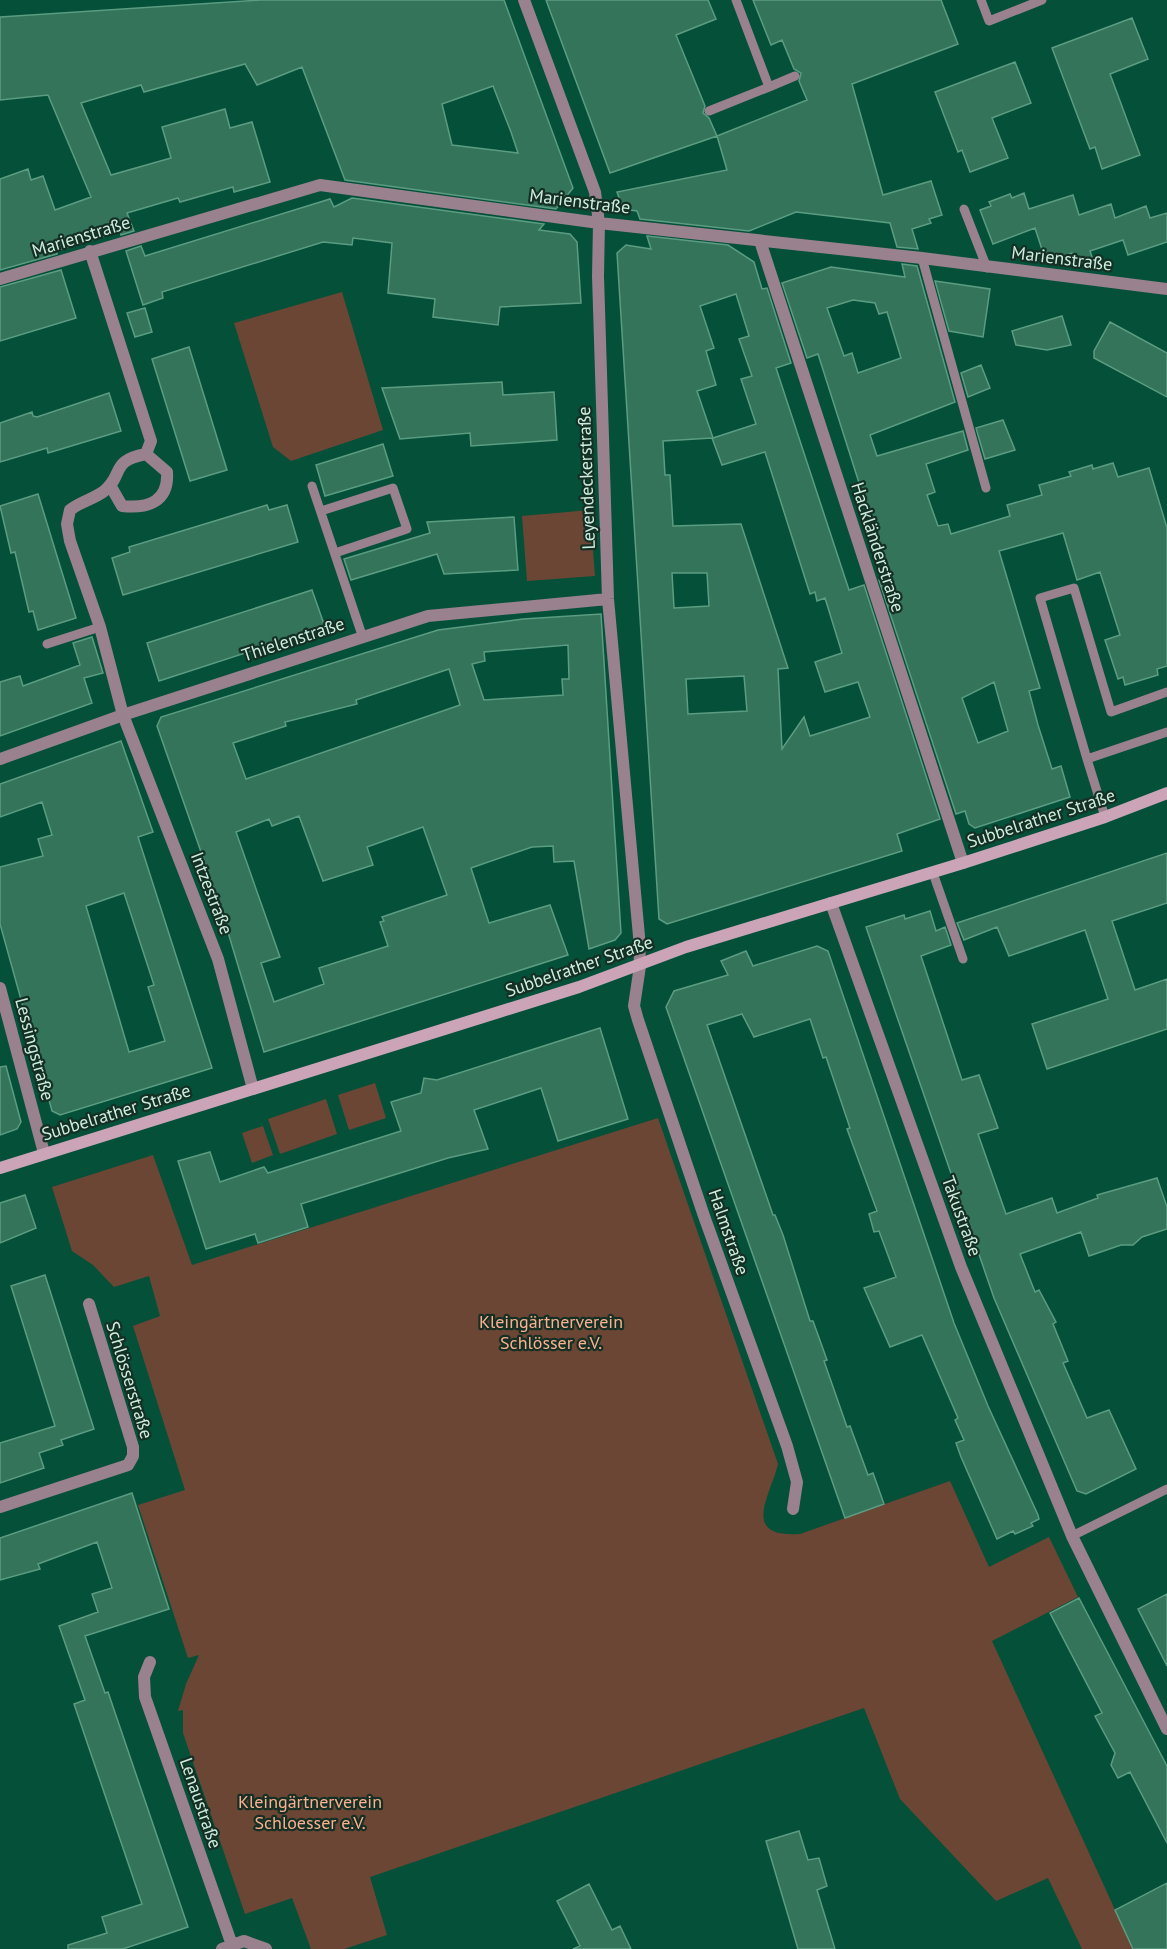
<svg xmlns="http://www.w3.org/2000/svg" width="1167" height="1949" font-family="'PT Sans',sans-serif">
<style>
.green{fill:#6c4635}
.building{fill:#33745b;stroke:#5c9c82;stroke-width:1.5;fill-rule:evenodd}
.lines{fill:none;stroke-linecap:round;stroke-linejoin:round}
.lane{stroke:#9a818e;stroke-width:9}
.street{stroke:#9a818e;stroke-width:12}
.secondary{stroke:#cba4b8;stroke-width:12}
.labels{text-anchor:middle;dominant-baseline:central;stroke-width:4.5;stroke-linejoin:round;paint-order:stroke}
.street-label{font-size:18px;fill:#ceeedf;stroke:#152f25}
.park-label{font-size:18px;fill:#fbb18f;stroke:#152f25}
</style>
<rect width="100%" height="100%" fill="#045039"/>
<!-- green -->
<path class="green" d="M 342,292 L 383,430 L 291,461 L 273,447 L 234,323 Z
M 590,510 L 595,576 L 527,581 L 522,516 Z
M 375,1083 L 386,1118 L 349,1130 L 338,1095 Z
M 326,1099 L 337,1134 L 280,1154 L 268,1119 Z
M 658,1118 L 778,1464 C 771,1495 739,1538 800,1534 L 950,1481 L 989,1567 L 1049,1537 L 1078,1597 L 992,1641 L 1133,1949 L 1082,1949 L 1048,1878 L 996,1901 L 900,1799 L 864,1708 L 370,1877 L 387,1935 L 344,1949 L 311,1949 L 292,1898 L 245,1914 L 183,1733 L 183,1710 L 178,1711 L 186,1684 L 199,1655 L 188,1658 L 138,1505 L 185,1490 L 133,1326 L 160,1316 L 149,1276 L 114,1287 L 93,1265 L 72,1251 L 52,1187 L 153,1155 L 192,1265 Z
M 263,1126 L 273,1155 L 252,1163 L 242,1133 Z"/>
<!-- building -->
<path class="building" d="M 261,0 L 504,0 L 573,188 L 556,209 L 345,180 L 302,67 L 257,85 L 245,64 L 144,92 L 141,85 L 81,103 L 111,175 L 171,158 L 162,127 L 225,109 L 230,128 L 252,122 L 270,182 L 234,192 L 233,187 L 180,202 L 178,198 L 127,213 L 134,231 L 121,235 L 120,231 L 56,251 L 57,254 L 0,270 L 0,179 L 28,169 L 31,180 L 43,176 L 55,210 L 91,197 L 48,95 L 0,100 L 0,17 ZM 493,86 L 511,132 L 518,153 L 452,145 L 442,104 Z
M 546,0 L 708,0 L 716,19 L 676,35 L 705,106 L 703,113 L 709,118 L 717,136 L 610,173 Z
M 753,0 L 941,0 L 958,44 L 852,84 L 883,195 L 931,181 L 942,215 L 929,219 L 931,223 L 912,229 L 918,249 L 897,247 L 890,223 L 796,212 L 749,231 L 640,219 L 637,211 L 623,209 L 617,192 L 727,170 L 717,136 L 807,100 L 799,81 L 801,73 L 794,69 L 782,40 L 771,45 Z
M 1132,18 L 1148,59 L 1110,74 L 1140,155 L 1102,169 L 1095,147 L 1090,149 L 1052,48 Z
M 1015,62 L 1031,103 L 992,118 L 1008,158 L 970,172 L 962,150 L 958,152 L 935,92 Z
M 1024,193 L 1029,209 L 1073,195 L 1079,215 L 1111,204 L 1115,218 L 1146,206 L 1150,218 L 1167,213 L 1167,242 L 1128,255 L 1123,240 L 1090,251 L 1093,260 L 1075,266 L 1072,253 L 1046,262 L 1035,228 L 993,244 L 980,210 L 991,206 L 989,202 L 1010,194 L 1012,198 Z
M 352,198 L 544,224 L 539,230 L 570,234 L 577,242 L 581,303 L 500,307 L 498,325 L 433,317 L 435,299 L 388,293 L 392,243 L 353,238 L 352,245 L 323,242 L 162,292 L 163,298 L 143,305 L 126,251 L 141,246 L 145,256 L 330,199 L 334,207 Z
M 647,236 L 728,245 L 754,262 L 762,289 L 767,288 L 791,363 L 776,368 L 849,590 L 864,585 L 940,819 L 897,834 L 902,851 L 667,924 L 659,919 L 617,253 L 626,245 L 651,249 ZM 736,294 L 749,336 L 739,339 L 752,376 L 741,379 L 756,424 L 713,438 L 697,391 L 716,385 L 706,351 L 714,348 L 700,306 ZM 712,438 L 722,465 L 765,452 L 810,594 L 815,592 L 817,601 L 825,598 L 842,653 L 815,662 L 825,692 L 858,682 L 870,717 L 810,736 L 804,717 L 782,749 L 778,669 L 788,668 L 741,524 L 673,526 L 670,475 L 665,475 L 663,441 ZM 672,573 L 707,573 L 709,606 L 674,608 ZM 744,676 L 747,711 L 688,714 L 686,679 Z
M 902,264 L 917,266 L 955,402 L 870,435 L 877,456 L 963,431 L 968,450 L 926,464 L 935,492 L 927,495 L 938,526 L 948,524 L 951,534 L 1010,516 L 1007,505 L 1042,495 L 1039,485 L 1071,476 L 1069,472 L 1092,465 L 1093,469 L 1113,463 L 1118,477 L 1149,468 L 1167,528 L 1167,666 L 1157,669 L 1158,675 L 1125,685 L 1123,677 L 1118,679 L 1105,640 L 1120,635 L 1100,572 L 1077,580 L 1063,533 L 999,551 L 1040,688 L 1029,691 L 1038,725 L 1052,769 L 1061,766 L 1070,797 L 975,828 L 969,824 L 965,811 L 956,814 L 879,580 L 889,577 L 818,354 L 807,358 L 782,283 L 831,267 L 905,277 ZM 853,300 L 875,303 L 879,314 L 887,312 L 901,358 L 858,373 L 852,353 L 844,356 L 827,308 ZM 994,682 L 1008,731 L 978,743 L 962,698 Z
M 61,270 L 76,318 L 0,341 L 0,287 Z
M 935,281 L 990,289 L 983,337 L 949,331 Z
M 145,308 L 152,332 L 135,337 L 127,313 Z
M 1062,316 L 1071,345 L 1047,350 L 1016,345 L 1012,331 Z
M 1110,322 L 1167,353 L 1167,397 L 1094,358 L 1094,351 Z
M 189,347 L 227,470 L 190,481 L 152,359 Z
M 981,365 L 990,388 L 968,397 L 961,373 Z
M 502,382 L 503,395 L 554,392 L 557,440 L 471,446 L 470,433 L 400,439 L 382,388 Z
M 109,393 L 121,431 L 48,453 L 47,448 L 0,462 L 0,423 L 32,412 L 33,416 L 37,417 Z
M 1003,420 L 1015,450 L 985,459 L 976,428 Z
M 383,444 L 393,476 L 325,496 L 316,465 Z
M 38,494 L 76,618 L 38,630 L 33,611 L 29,612 L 15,552 L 11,553 L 0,506 Z
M 267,505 L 269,510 L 287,505 L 298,542 L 123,595 L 112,558 L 130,552 L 129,547 Z
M 514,517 L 518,570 L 444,574 L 437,554 L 351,580 L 344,559 L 430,533 L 427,522 Z
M 312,590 L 325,627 L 159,681 L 147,643 Z
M 601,614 L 621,933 L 615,940 L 589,949 L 574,861 L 554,862 L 553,846 L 532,847 L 471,868 L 489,923 L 550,905 L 568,955 L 264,1052 L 221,909 L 157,726 L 161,717 L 438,630 L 523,619 ZM 568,645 L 569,679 L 562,679 L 563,695 L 484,700 L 472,664 L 485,661 L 484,652 ZM 449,669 L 460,705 L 246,779 L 233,743 L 286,726 L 285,722 L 357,704 L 356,700 ZM 299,816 L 323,881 L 373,865 L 367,847 L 423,827 L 447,895 L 382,917 L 384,921 L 380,922 L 388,946 L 319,968 L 324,984 L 274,1002 L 261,963 L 280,957 L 236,832 L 269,819 L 272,826 Z
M 92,637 L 103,673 L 84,678 L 92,703 L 0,736 L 0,682 L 20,676 L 23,686 L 80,665 L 73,643 Z
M 121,741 L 153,832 L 138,837 L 212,1068 L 60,1115 L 52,1111 L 0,924 L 0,867 L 43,856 L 38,839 L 52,835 L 42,802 L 0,817 L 0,784 ZM 124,893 L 154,985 L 148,987 L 165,1041 L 129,1052 L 86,906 Z
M 1167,853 L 1167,903 L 1112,921 L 1135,990 L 1167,979 L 1167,1029 L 1047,1069 L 1032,1024 L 1108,999 L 1085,930 L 1009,956 L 997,927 L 964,940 L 957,923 Z
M 930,911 L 936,931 L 945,927 L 951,945 L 921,956 L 962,1080 L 979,1075 L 998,1128 L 978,1134 L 1006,1214 L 1052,1198 L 1057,1213 L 1098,1198 L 1097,1195 L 1157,1178 L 1167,1207 L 1167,1229 L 1142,1237 L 1133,1245 L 1121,1245 L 1089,1256 L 1081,1232 L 1020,1254 L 1035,1292 L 1039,1290 L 1056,1322 L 1053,1324 L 1068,1361 L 1063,1363 L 1087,1418 L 1109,1410 L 1136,1469 L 1086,1494 L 1077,1491 L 994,1298 L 866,927 L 904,915 L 905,919 Z
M 817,946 L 828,951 L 954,1323 L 988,1406 L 1038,1515 L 1039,1519 L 1031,1523 L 1033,1526 L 1015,1534 L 1013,1531 L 997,1539 L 961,1457 L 956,1443 L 964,1440 L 955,1420 L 958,1418 L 922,1335 L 890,1347 L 864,1288 L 896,1277 L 879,1231 L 874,1232 L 869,1214 L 877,1211 L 847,1129 L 850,1128 L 826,1057 L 823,1058 L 810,1019 L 754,1037 L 742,1014 L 707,1025 L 773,1215 L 775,1215 L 783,1235 L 810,1321 L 813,1321 L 827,1360 L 824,1361 L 847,1427 L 850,1426 L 868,1475 L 873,1473 L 884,1504 L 845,1518 L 666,1007 L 674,991 L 728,975 L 721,961 L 746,951 L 753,966 Z
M 600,1028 L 628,1119 L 558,1141 L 541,1088 L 474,1110 L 488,1149 L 448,1158 L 301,1204 L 308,1227 L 258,1243 L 255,1234 L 206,1249 L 178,1161 L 210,1152 L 220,1182 L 264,1167 L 268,1173 L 401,1131 L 391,1102 L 421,1093 L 424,1078 L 437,1080 Z
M 6,1066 L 21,1122 L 17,1129 L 0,1135 L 0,1067 Z
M 25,1195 L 36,1228 L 0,1243 L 0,1203 Z
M 45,1275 L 94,1429 L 61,1440 L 63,1445 L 39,1453 L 44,1468 L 0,1483 L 0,1443 L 55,1426 L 11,1286 Z
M 132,1493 L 169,1609 L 85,1636 L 105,1693 L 108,1692 L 188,1927 L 123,1949 L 68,1949 L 68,1945 L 107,1933 L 102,1917 L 142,1904 L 74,1704 L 85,1700 L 59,1626 L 98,1612 L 92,1594 L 112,1588 L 97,1542 L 38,1564 L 40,1569 L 0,1580 L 0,1538 Z
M 1167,1594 L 1167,1666 L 1138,1609 Z
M 1079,1598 L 1167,1766 L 1167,1843 L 1130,1772 L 1118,1778 L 1111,1765 L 1115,1753 L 1095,1716 L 1102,1713 L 1050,1613 Z
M 799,1831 L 808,1860 L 819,1858 L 827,1886 L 817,1890 L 835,1949 L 798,1949 L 766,1841 Z
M 1167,1883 L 1167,1949 L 1133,1949 L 1115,1910 Z
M 589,1884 L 612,1930 L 620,1926 L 631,1949 L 573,1949 L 580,1946 L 557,1901 Z"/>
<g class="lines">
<!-- lane -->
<path class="lane" d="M 981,0 L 989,21 L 1042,0
M 769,87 L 795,76
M 709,111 L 769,87 L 736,0
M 964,209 L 987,268
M 922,258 L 986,488
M 312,486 L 362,635
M 321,511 L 393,488 L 407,529 L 335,553
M 47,644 L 100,627
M 1167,692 L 1111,712 L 1074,588 L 1040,598 L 1087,759 L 1167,732
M 1087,759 L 1105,817
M 933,873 L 963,959
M 1072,1536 L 1167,1489"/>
<!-- street -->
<path class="street" d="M 524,0 L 595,192 L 599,223 L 598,276 L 608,599 L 639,936 L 640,966 L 634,1006 L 638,1020 L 704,1216 L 787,1446 L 797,1482 L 793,1509
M 760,241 L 963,863
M 90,251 L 151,441 L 146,454 C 109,461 125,475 103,492 C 93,499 80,502 70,510 L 67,524 L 70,541 L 100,627 L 123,715 L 218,959 L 253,1089
M 0,279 L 320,185 L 599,223 L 922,258 L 1167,289
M 110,485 L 122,506 C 149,509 169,501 167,472 L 146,454
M 0,759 L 123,715 L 428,616 L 608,599
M 831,903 L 961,1267 L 1072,1536 L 1167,1729
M 0,988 L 44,1153
M 0,1507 L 128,1465 L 133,1456 L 133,1447 L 89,1304
M 150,1662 L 144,1677 L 145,1697 L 232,1945
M 222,1949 L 244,1941 L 266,1949"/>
<!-- secondary -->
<path class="secondary" d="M 0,1168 L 579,987 L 686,947 L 963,863 L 1105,817 L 1167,793"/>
</g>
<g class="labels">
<!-- street labels -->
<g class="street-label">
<text transform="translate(580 201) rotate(7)">Marienstraße</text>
<text transform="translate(81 236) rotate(-17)">Marienstraße</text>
<text transform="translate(1062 258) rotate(7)">Marienstraße</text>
<text transform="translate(586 478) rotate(-92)">Leyendeckerstraße</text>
<text transform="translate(878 547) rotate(72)">Hackländerstraße</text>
<text transform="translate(293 639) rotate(-18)">Thielenstraße</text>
<text transform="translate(1041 818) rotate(-18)">Subbelrather Straße</text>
<text transform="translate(212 893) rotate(69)">Intzestraße</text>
<text transform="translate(579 966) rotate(-19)">Subbelrather Straße</text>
<text transform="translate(35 1049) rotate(75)">Lessingstraße</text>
<text transform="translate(116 1112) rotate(-17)">Subbelrather Straße</text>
<text transform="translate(962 1216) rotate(70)">Takustraße</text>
<text transform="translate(729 1232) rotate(71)">Halmstraße</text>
<text transform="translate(130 1380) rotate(73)">Schlösserstraße</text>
<text transform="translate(201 1803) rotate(71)">Lenaustraße</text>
</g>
<!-- park labels -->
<g class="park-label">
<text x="551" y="1321">Kleingärtnerverein<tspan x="551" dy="21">Schlösser e.V.</tspan></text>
<text x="310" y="1801">Kleingärtnerverein<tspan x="310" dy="21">Schloesser e.V.</tspan></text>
</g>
</g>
</svg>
